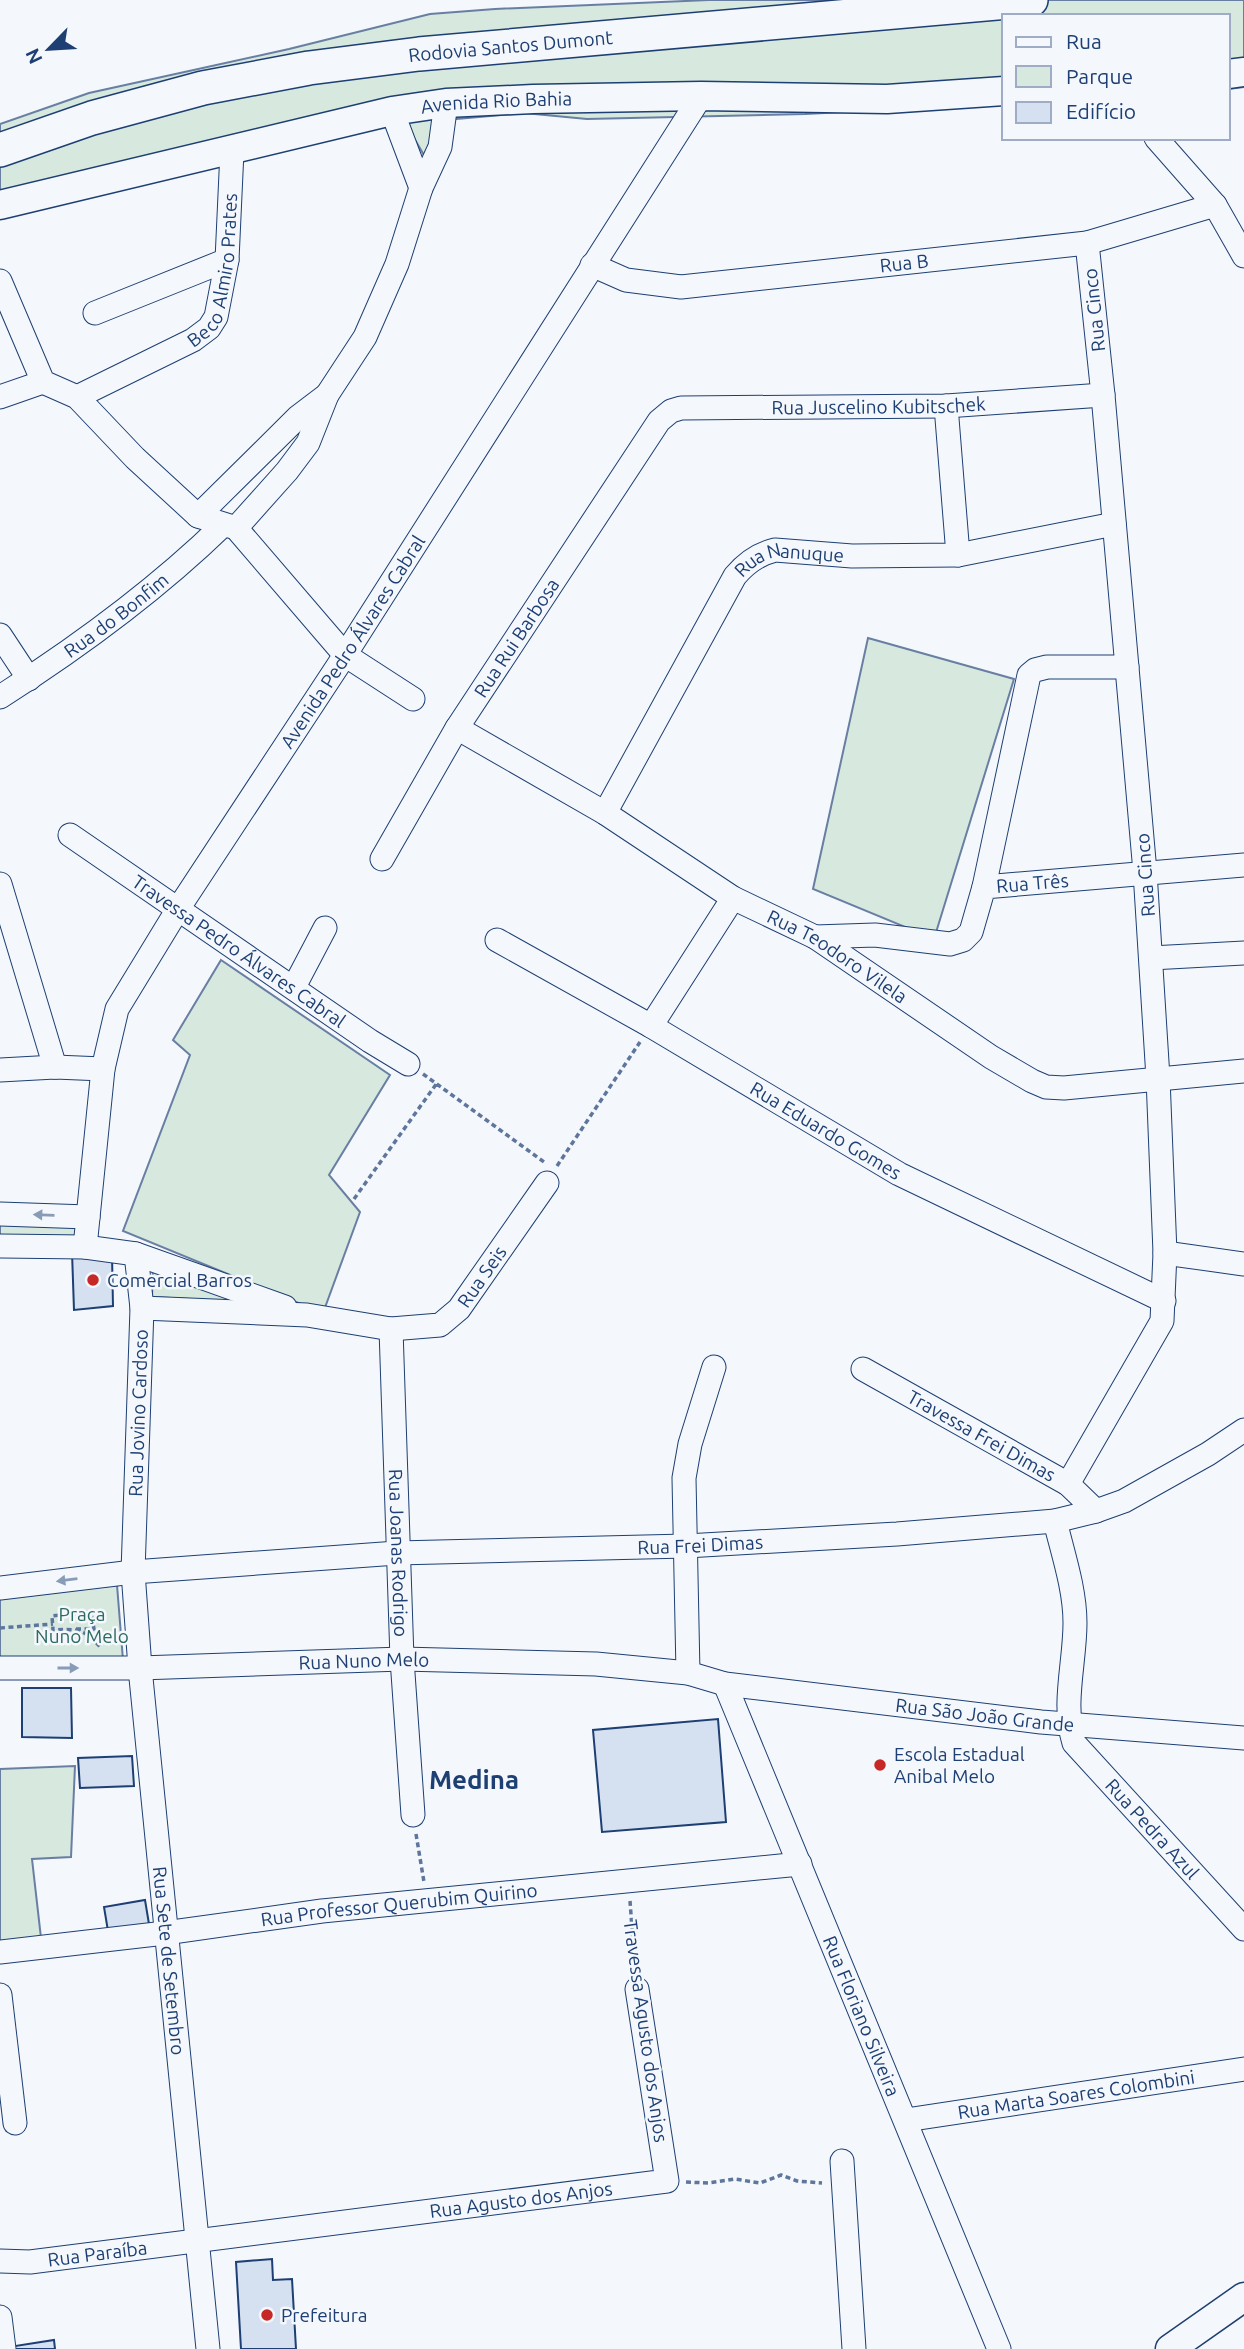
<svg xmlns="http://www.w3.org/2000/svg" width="1244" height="2349" font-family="Ubuntu,sans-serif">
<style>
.green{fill:#d7e8df;stroke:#687fa3;stroke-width:2}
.building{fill:#d5e0f0;stroke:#1d3f73;stroke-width:2}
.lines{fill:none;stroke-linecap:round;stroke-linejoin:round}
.minor-casing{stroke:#1d3f73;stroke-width:25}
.major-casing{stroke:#1d3f73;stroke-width:31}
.highway-casing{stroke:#1d3f73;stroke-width:36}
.path{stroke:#5e769c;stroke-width:3.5;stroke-dasharray:5 3.5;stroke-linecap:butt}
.minor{stroke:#f4f7fb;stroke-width:23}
.major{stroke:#f4f7fb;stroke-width:28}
.highway{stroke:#f4f7fb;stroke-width:33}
.oneway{fill:#889bb7}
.poi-dot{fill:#c62828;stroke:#f4f7fb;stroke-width:2.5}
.labels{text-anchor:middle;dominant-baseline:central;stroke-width:5;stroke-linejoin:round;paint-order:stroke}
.street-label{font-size:19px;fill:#1d3f73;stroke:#f4f7fb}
.poi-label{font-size:19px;fill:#1d3f73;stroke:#f4f7fb;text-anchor:start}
.park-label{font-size:19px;fill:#2c6c60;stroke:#f4f7fb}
.district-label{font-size:26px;font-weight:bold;fill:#1d3f73;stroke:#f4f7fb}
</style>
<rect width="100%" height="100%" fill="#f4f7fb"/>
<!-- green -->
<path class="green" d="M 709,0 L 1244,0 L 1244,87 L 1228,89 L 1228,16 L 1004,16 L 1004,104 L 805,114 L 587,119 L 524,113 L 434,121 L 428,162 L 404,121 L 0,217 L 0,124 L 89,93 L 289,49 L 430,14 L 495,9 Z
M 868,638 L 1014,679 L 934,939 L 813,889 Z
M 221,960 L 390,1075 L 329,1175 L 360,1212 L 323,1313 L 123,1231 L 190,1055 L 173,1040 Z
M 0,1218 L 77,1220 L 75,1237 L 0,1236 Z
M 153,1266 L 246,1302 L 152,1297 Z
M 117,1585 L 123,1660 L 0,1661 L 0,1599 Z
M 75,1766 L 71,1857 L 32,1859 L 41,1938 L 0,1943 L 0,1769 Z"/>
<!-- building -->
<path class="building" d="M 72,1252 L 112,1254 L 113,1306 L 74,1310 Z
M 22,1688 L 71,1688 L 72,1738 L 22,1737 Z
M 718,1719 L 726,1822 L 602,1832 L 593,1730 Z
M 132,1756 L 134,1786 L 80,1788 L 78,1758 Z
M 145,1900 L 149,1924 L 108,1931 L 104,1907 Z
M 272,2259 L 273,2280 L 292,2279 L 296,2349 L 241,2349 L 236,2262 Z
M 54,2340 L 55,2349 L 15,2349 L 15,2346 Z"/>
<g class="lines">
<defs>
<g id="minor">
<path d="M 392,111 L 421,188"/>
<path d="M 1156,138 L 1215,205 L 1244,256"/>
<path id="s1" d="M 592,265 L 626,280 L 681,287 L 1087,243 L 1215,205"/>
<path d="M 0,281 L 43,382 L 77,397 L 135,458 L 198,516 L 236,528 L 345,655 L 413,699"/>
<path d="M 95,313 L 227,260"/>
<path d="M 0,397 L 43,382"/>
<path id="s2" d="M 77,397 L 193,340 L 209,328 L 216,317 L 227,260 L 232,151"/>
<path d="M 946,406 L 958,555"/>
<path d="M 198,516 L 298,417 L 327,395"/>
<path d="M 236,528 L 287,471 L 308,443 L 327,395 L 365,337 L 397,264 L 421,188 L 440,147 L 446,103"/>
<path d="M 0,635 L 29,679"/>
<path id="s3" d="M 0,697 C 80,646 155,591 223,525"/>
<path id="s4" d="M 457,728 L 605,813 L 733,898 L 815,937 L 991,1057 L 1032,1081 L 1046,1087 L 1064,1088 L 1244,1071"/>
<path id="s5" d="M 605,813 L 735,576 C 746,563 758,554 775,550 L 852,556 L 958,555 L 1114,524"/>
<path id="s6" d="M 70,835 L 370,1041 L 408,1064"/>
<path id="s7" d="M 382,859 L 457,728 L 659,421 L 671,411 L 681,408 L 946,406 L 1103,395"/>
<path d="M 0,884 L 55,1067"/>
<path d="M 984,887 L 1029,675 L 1035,670 L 1047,667 L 1127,667"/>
<path id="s8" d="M 815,937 L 875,935 L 950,944 L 963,940 L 971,932 L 984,887 L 1244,865"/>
<path id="s9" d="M 497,940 L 651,1026 L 899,1174 L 1164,1301"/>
<path d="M 1151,958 L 1244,953"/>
<path d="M 294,987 L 325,928"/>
<path d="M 651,1026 L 733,898"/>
<path d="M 0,1070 L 55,1067 L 103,1069"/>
<path d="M 0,1214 L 88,1217"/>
<path d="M 0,1246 L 85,1247 L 136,1254 L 285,1307"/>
<path id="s10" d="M 85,1247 L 103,1069 L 117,1009 L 178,909 L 345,655 L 701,96"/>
<path d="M 1165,1253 L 1244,1264"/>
<path id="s11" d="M 136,1254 L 142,1308 L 133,1572 L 140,1668 L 208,2349"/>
<path id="s12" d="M 142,1308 L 307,1315 L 391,1329 L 440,1325 L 459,1309 L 547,1183"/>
<path id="s13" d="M 391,1329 L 402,1659 L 413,1815"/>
<path id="s14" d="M 863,1369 L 1068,1484 L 1096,1511"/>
<path d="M 1068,1484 L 1162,1321 L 1165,1253 L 1158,1078 L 1145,872 L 1103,395 L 1087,243"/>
<path id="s15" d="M 1055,1521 C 1063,1554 1075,1589 1075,1623 C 1075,1663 1062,1704 1074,1743 L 1244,1929"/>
<path id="s16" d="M 0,1588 L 133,1572 L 397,1553 L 686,1546 L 897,1534 L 1055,1521 L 1096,1511 L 1124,1501 L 1208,1454 L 1244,1430"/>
<path id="s17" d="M 0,1668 L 140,1668 L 402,1659 L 596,1664 L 688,1673 L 725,1684 L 1041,1722 L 1244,1738"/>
<path d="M 688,1673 L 684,1478 L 690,1444 L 714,1367"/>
<path id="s18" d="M 725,1684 L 999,2349"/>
<path id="s19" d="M 0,1952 L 165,1933 L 322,1911 L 800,1864"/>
<path d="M 0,1995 L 15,2123"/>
<path id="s20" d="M 906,2120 L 1244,2069"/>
<path d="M 842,2161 L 854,2349"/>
<path id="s21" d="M 0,2261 L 30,2262 L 667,2181 L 637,1989"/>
<path d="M 0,2317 L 4,2349"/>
</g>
<g id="major">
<path d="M 1228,74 L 1244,72"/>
<path id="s22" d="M 0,205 L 392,111 L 446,103 L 533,99 L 701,96 L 887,99 L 1004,91"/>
<path d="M 1170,2349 L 1244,2297"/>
</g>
<g id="highway">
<path id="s23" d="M 0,150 L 92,118 L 203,88 L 309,68 L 419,54 L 1031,0"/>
</g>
</defs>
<!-- minor casing -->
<use href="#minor" class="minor-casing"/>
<!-- major casing -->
<use href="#major" class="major-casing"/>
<!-- highway casing -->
<use href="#highway" class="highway-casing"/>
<!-- path -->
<path class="path" d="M 423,1074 L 544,1162
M 557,1166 L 640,1042
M 354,1199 L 437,1083
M 0,1628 L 53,1624
M 76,1629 L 94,1629 L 91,1612 L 52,1616 L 53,1630 C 78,1629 84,1628 101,1648
M 416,1834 L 424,1882
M 630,1901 L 635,1970
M 686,2182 L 708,2183 L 735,2179 L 760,2183 L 781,2175 L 797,2181 L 822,2183"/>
<!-- minor -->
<use href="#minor" class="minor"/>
<!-- major -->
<use href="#major" class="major"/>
<!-- highway -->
<use href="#highway" class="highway"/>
</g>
<!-- one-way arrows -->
<defs><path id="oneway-solid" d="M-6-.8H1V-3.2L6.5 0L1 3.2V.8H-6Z" transform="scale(1.75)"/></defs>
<g class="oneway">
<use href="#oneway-solid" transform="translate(44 1215) rotate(-178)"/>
<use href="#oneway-solid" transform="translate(67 1580) rotate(173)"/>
<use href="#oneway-solid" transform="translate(68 1668)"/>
</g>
<!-- markers -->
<g class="poi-dot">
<circle cx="93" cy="1280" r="7"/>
<circle cx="880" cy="1765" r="7"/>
<circle cx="267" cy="2315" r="7"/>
</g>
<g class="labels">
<!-- street labels -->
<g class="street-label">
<text stroke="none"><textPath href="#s23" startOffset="523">Rodovia Santos Dumont</textPath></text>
<text stroke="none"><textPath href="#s22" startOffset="508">Avenida Rio Bahia</textPath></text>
<text stroke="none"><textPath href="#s1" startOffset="317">Rua B</textPath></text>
<text stroke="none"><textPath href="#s2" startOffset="206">Beco Almiro Prates</textPath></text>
<text transform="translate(1094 310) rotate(-96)">Rua Cinco</text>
<text stroke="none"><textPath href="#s7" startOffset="742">Rua Juscelino Kubitschek</textPath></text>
<text stroke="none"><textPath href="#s5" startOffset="331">Rua Nanuque</textPath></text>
<text stroke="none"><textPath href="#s3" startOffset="142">Rua do Bonfim</textPath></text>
<text stroke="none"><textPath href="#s7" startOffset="259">Rua Rui Barbosa</textPath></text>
<text stroke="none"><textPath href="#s10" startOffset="677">Avenida Pedro Álvares Cabral</textPath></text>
<text transform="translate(1145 875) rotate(-94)">Rua Cinco</text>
<text stroke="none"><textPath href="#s8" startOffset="256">Rua Três</textPath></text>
<text stroke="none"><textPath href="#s6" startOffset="205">Travessa Pedro Álvares Cabral</textPath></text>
<text stroke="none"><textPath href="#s4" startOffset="444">Rua Teodoro Vilela</textPath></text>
<text stroke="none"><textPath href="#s9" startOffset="380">Rua Eduardo Gomes</textPath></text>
<text stroke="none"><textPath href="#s12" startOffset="364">Rua Seis</textPath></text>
<text transform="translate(138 1413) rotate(-88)">Rua Jovino Cardoso</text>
<text stroke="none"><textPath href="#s14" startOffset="136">Travessa Frei Dimas</textPath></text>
<text stroke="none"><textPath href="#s16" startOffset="702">Rua Frei Dimas</textPath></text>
<text stroke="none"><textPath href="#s13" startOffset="224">Rua Joanas Rodrigo</textPath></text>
<text stroke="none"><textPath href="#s17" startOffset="364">Rua Nuno Melo</textPath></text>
<text stroke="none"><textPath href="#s17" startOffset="989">Rua São João Grande</textPath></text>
<text stroke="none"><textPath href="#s15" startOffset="341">Rua Pedra Azul</textPath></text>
<text stroke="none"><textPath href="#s19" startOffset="402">Rua Professor Querubim Quirino</textPath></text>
<text stroke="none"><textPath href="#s11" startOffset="709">Rua Sete de Setembro</textPath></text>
<text stroke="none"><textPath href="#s18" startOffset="359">Rua Floriano Silveira</textPath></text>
<text transform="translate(646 2031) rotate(82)">Travessa Agusto dos Anjos</text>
<text stroke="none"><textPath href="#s20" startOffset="172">Rua Marta Soares Colombini</textPath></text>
<text stroke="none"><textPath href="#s21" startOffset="525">Rua Agusto dos Anjos</textPath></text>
<text stroke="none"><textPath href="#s21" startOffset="98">Rua Paraíba</textPath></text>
</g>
<!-- poi labels -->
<g class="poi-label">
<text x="107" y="1280">Comercial Barros</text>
<text x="894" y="1754">Escola Estadual<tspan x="894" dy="22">Anibal Melo</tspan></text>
<text x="281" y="2315">Prefeitura</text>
</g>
<!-- park labels -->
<g class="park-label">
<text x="82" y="1614">Praça<tspan x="82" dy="22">Nuno Melo</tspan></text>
</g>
<!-- district labels -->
<g class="district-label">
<text x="474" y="1779">Medina</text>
</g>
</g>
<!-- legend -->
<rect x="1002" y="14" width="228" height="126" fill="#f4f7fb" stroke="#9eadc5" stroke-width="2"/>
<rect x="1016" y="37" width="35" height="10" fill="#f4f7fb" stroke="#9eadc5" stroke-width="2"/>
<text x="1066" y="49" font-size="21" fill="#1d3f73">Rua</text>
<rect x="1016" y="66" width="35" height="21" fill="#d7e8df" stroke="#9eadc5" stroke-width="2"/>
<text x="1066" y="84" font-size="21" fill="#1d3f73">Parque</text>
<rect x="1016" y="102" width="35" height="21" fill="#d5e0f0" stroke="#9eadc5" stroke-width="2"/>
<text x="1066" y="119" font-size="21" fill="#1d3f73">Edifício</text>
<!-- north arrow -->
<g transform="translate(49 49) rotate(245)" stroke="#f4f7fb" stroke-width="5" paint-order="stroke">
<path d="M0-5L12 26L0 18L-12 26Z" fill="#1d3f73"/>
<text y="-10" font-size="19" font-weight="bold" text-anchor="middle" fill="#1d3f73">N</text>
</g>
</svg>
